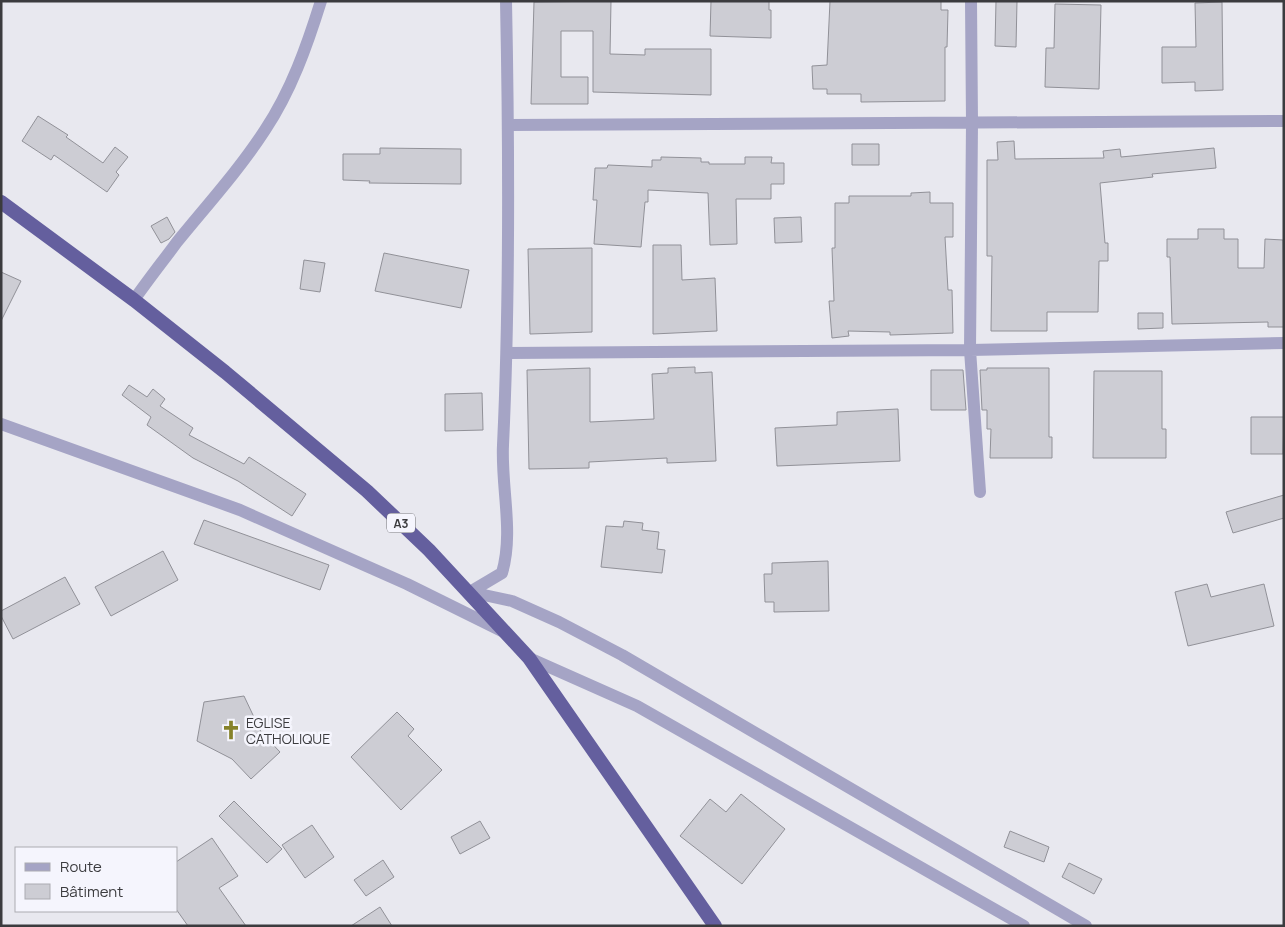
<svg xmlns="http://www.w3.org/2000/svg" width="1285" height="927" font-family="Manrope,sans-serif">
<style>
.building{fill:#cdcdd4;stroke:#919198}
.lines{fill:none;stroke-linecap:round;stroke-linejoin:round}
.minor{stroke:#a5a4c5;stroke-width:12}
.trunk{stroke:#645f9e;stroke-width:14}
.labels{text-anchor:middle;dominant-baseline:central;stroke-width:5;stroke-linejoin:round;paint-order:stroke}
.shield{fill:#f5f5fd;stroke:#737377;stroke-width:1}
.shield-label{font-size:12px;font-weight:bold;fill:#3b3b3e}
.poi-label{font-size:14px;fill:#3b3b3e;stroke:#f5f5fd;text-anchor:start}
</style>
<rect width="100%" height="100%" fill="#e8e8ef"/>
<!-- building -->
<path class="building" d="M 611,1 L 610,54 L 645,55 L 645,49 L 711,49 L 711,95 L 593,92 L 593,31 L 561,31 L 561,77 L 588,77 L 588,104 L 531,104 L 534,2 Z
M 711,1 L 769,1 L 769,10 L 771,10 L 771,38 L 710,36 Z
M 830,1 L 941,1 L 941,10 L 948,10 L 947,47 L 945,47 L 945,101 L 861,102 L 861,94 L 827,94 L 827,89 L 813,89 L 812,66 L 827,65 Z
M 996,1 L 1017,1 L 1016,47 L 995,46 Z
M 1222,2 L 1223,90 L 1195,91 L 1195,82 L 1162,83 L 1162,47 L 1196,47 L 1195,3 Z
M 1055,4 L 1101,5 L 1099,89 L 1045,87 L 1046,48 L 1054,48 Z
M 38,116 L 68,135 L 66,137 L 103,163 L 115,147 L 128,157 L 116,172 L 119,175 L 107,192 L 54,155 L 51,160 L 22,141 Z
M 1014,141 L 1015,159 L 1104,158 L 1103,151 L 1120,149 L 1121,157 L 1214,148 L 1216,168 L 1152,174 L 1153,177 L 1100,183 L 1105,243 L 1108,243 L 1108,261 L 1099,261 L 1098,312 L 1047,312 L 1047,331 L 991,331 L 992,256 L 987,256 L 987,160 L 998,160 L 997,142 Z
M 852,144 L 879,144 L 879,165 L 852,165 Z
M 380,148 L 461,149 L 461,184 L 369,183 L 370,181 L 343,180 L 343,154 L 380,154 Z
M 661,157 L 701,158 L 701,162 L 709,162 L 709,164 L 745,164 L 745,157 L 772,157 L 771,163 L 784,163 L 784,184 L 771,184 L 771,199 L 736,199 L 737,244 L 710,245 L 708,193 L 648,190 L 648,202 L 645,202 L 641,247 L 594,244 L 597,200 L 593,200 L 595,168 L 607,168 L 608,165 L 652,167 L 652,160 L 661,160 Z
M 930,192 L 930,203 L 953,203 L 953,237 L 945,237 L 948,290 L 952,290 L 953,333 L 890,335 L 890,332 L 848,331 L 849,336 L 832,338 L 829,301 L 834,301 L 832,248 L 835,248 L 835,203 L 849,203 L 849,196 L 911,196 L 911,193 Z
M 167,217 L 175,232 L 169,239 L 161,243 L 151,226 Z
M 801,217 L 802,242 L 775,243 L 774,218 Z
M 1198,229 L 1224,229 L 1224,239 L 1238,239 L 1238,268 L 1264,268 L 1265,239 L 1283,240 L 1284,327 L 1268,327 L 1268,322 L 1172,324 L 1170,257 L 1167,257 L 1167,239 L 1198,239 Z
M 653,245 L 681,245 L 682,280 L 715,278 L 717,331 L 653,334 Z
M 592,248 L 592,332 L 530,334 L 528,249 Z
M 384,253 L 469,270 L 461,308 L 375,291 Z
M 304,260 L 325,263 L 320,292 L 300,289 Z
M 1,272 L 21,281 L 1,321 Z
M 1138,313 L 1163,313 L 1163,328 L 1138,329 Z
M 695,367 L 695,373 L 712,372 L 716,461 L 667,463 L 667,458 L 589,462 L 589,468 L 529,469 L 527,370 L 590,368 L 590,422 L 654,419 L 652,374 L 668,373 L 668,368 Z
M 987,368 L 1049,368 L 1049,437 L 1052,437 L 1052,458 L 990,458 L 991,429 L 987,429 L 987,410 L 982,410 L 980,370 L 987,370 Z
M 931,370 L 963,370 L 966,410 L 931,410 Z
M 1094,371 L 1162,371 L 1162,429 L 1166,429 L 1166,458 L 1093,458 Z
M 129,385 L 147,397 L 153,389 L 165,399 L 160,406 L 193,428 L 189,435 L 244,464 L 249,457 L 306,494 L 292,516 L 238,481 L 193,458 L 147,425 L 151,417 L 122,395 Z
M 482,393 L 483,430 L 445,431 L 445,394 Z
M 898,409 L 900,461 L 777,466 L 775,428 L 837,425 L 837,412 Z
M 1251,417 L 1284,417 L 1283,454 L 1251,454 Z
M 1284,495 L 1284,518 L 1233,533 L 1226,512 Z
M 204,520 L 329,565 L 320,590 L 194,544 Z
M 624,521 L 643,523 L 642,530 L 659,532 L 657,549 L 665,550 L 662,573 L 601,567 L 606,526 L 623,527 Z
M 163,551 L 178,580 L 111,616 L 95,587 Z
M 828,561 L 829,611 L 774,612 L 774,602 L 765,602 L 764,574 L 772,574 L 772,563 Z
M 65,577 L 80,604 L 13,639 L 1,616 L 1,611 Z
M 1207,584 L 1211,597 L 1264,584 L 1274,626 L 1188,646 L 1175,592 Z
M 244,696 L 261,732 L 280,752 L 251,779 L 232,759 L 197,741 L 204,702 Z
M 397,712 L 414,729 L 408,736 L 442,770 L 401,810 L 351,757 Z
M 741,794 L 785,829 L 742,884 L 680,836 L 710,799 L 726,812 Z
M 234,801 L 282,849 L 267,863 L 219,816 Z
M 480,821 L 490,838 L 460,854 L 451,837 Z
M 312,825 L 334,857 L 305,878 L 282,845 Z
M 1010,831 L 1049,847 L 1044,862 L 1004,847 Z
M 212,838 L 238,876 L 219,888 L 246,926 L 188,926 L 176,909 L 176,862 Z
M 383,860 L 394,877 L 366,896 L 354,880 Z
M 1069,863 L 1102,879 L 1094,894 L 1062,877 Z
M 380,907 L 392,926 L 351,926 Z"/>
<g class="lines">
<!-- minor -->
<path class="minor" d="M 971,1 L 972,123 L 970,350 L 980,492
M 509,125 L 1284,121
M 134,300 C 148,280 163,261 177,242 C 207,205 239,170 265,130 C 291,91 307,46 321,1
M 508,353 L 970,350 L 1284,343
M 1,424 L 240,510 L 407,584 L 504,632
M 470,592 L 512,601 L 559,622 L 622,655 L 1086,926
M 470,592 L 502,573 C 514,532 501,488 503,445 C 510,297 509,149 506,1
M 529,658 L 637,706 L 1024,926"/>
<!-- trunk -->
<path class="trunk" d="M 1,202 L 134,300 L 225,372 L 367,491 L 429,550 L 529,658 L 715,926"/>
</g>
<!-- icons -->
<defs>
<symbol id="church-bare" viewBox="-9 -9 18 18"><path d="M-1.2-6h2.4v3.5h3.3v2.4h-3.3V6h-2.4V-.1h-3.3v-2.4h3.3Z" fill="#86822a" stroke="#f5f5fd" stroke-width="2.5" paint-order="stroke"/></symbol>
</defs>
<g fill-rule="evenodd">
<use href="#church-bare" x="217" y="716" width="28" height="28"/>
</g>
<g class="labels">
<!-- shield labels -->
<rect class="shield" x="387" y="513.5" width="28" height="19" rx="4"/>
<g class="shield-label">
<text x="401" y="523">A3</text>
</g>
<!-- poi labels -->
<g class="poi-label">
<text x="246" y="722">EGLISE<tspan x="246" dy="16">CATHOLIQUE</tspan></text>
</g>
</g>
<!-- border -->
<rect width="1285" height="927" fill="none" stroke="#3b3b3e" stroke-width="5"/>
<!-- legend -->
<rect x="15" y="847" width="162" height="65" fill="#f5f5fd" stroke="#ababb1"/>
<rect x="25" y="863" width="25" height="8" fill="#a5a4c5" stroke="#ababb1"/>
<text x="60" y="872" font-size="15" fill="#3b3b3e">Route</text>
<rect x="25" y="884" width="25" height="15" fill="#cdcdd4" stroke="#ababb1"/>
<text x="60" y="897" font-size="15" fill="#3b3b3e">Bâtiment</text>
</svg>
